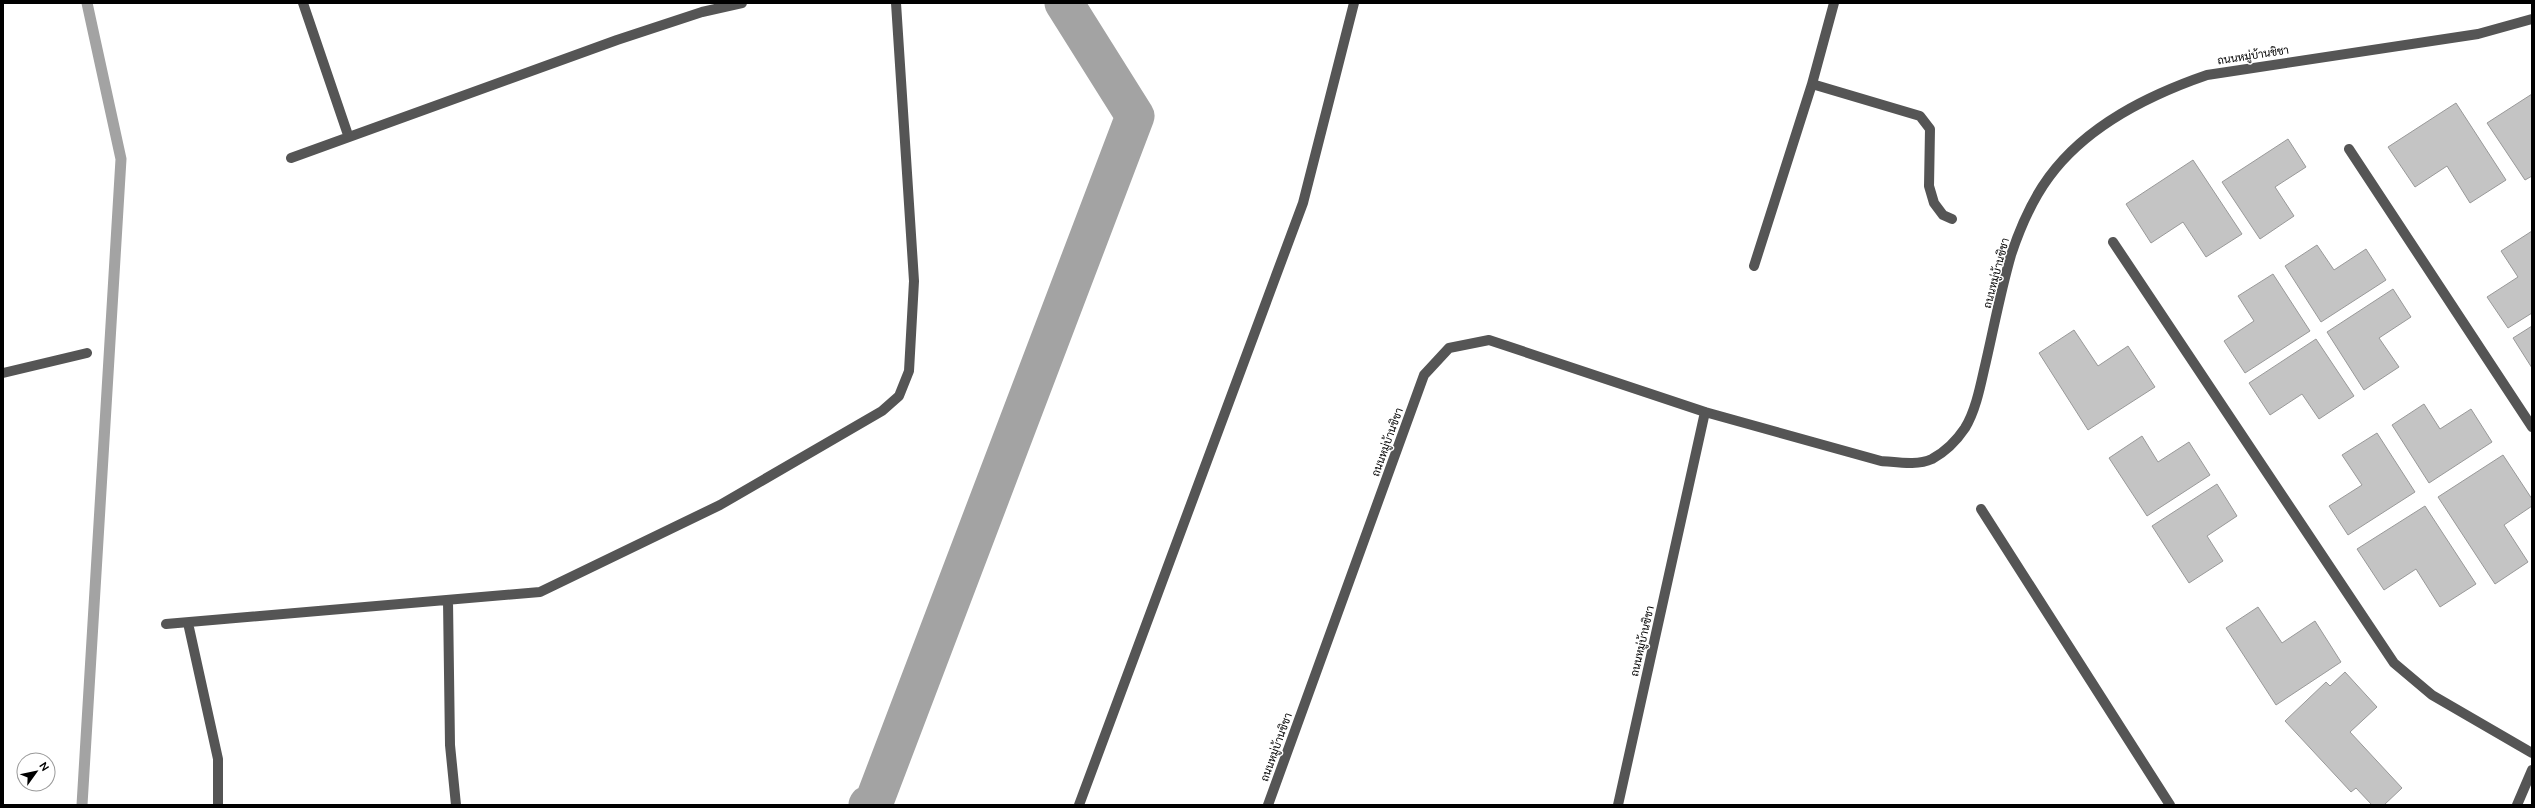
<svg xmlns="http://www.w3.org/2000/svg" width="2535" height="808" font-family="Ubuntu,Sarabun,sans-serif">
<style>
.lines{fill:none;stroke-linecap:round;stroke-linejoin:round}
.stream{stroke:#a3a3a3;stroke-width:11}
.canal{stroke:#a3a3a3;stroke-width:39}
.building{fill:#c4c4c4;stroke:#999}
.minor{stroke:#555;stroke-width:10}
.labels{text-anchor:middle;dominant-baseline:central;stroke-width:3;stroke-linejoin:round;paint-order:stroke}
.street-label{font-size:11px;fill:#000;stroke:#fff}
</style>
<rect width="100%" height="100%" fill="#fff"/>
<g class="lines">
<!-- stream -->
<path class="stream" d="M 82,805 L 121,159 L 87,3"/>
<!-- canal -->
<path class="canal" d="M 868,805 L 874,802 L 1135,116 L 1064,3"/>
</g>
<!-- building -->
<path class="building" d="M 2532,94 L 2532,176 L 2525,180 L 2487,123 Z
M 2456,103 L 2506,180 L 2470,203 L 2447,166 L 2415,187 L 2388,147 Z
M 2288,139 L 2306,167 L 2275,187 L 2294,216 L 2260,239 L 2222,182 Z
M 2193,160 L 2242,234 L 2206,257 L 2183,222 L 2151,243 L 2126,204 Z
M 2532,231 L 2532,313 L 2508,328 L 2487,297 L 2518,277 L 2501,251 Z
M 2317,245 L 2334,270 L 2366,249 L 2386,280 L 2321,322 L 2285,266 Z
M 2273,274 L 2310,331 L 2245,373 L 2224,341 L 2254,321 L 2238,296 Z
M 2393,289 L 2411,317 L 2379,338 L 2399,367 L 2364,390 L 2327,332 Z
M 2532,326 L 2532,368 L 2513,338 Z
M 2074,330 L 2098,366 L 2128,346 L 2155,387 L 2088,430 L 2039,353 Z
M 2316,339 L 2354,396 L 2319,419 L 2302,394 L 2270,415 L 2249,383 Z
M 2424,404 L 2440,429 L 2471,409 L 2492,442 L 2429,483 L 2392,425 Z
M 2377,433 L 2415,492 L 2348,535 L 2329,506 L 2362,485 L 2342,455 Z
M 2142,436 L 2158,462 L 2189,442 L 2210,475 L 2147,516 L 2109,458 Z
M 2503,455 L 2532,499 L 2532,506 L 2504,525 L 2528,562 L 2495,584 L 2438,497 Z
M 2217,484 L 2237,516 L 2207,536 L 2223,561 L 2189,583 L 2152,526 Z
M 2425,506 L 2476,584 L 2440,607 L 2416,569 L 2384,590 L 2357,549 Z
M 2258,607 L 2282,643 L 2315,621 L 2341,662 L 2276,705 L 2226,628 Z
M 2345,672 L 2377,707 L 2350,732 L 2402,788 L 2384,805 L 2372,805 L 2356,788 L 2351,792 L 2285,721 L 2326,682 L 2330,686 Z"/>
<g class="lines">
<!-- minor -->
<path class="minor" d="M 303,3 L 348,135
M 1812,84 L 1920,116 L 1930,129 L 1929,186 L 1934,203 L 1943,215 L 1952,219
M 2349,149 L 2532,427
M 291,158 L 617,40 L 702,12 L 742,3
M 2113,242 L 2394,663 L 2432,695 L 2532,753
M 1754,266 L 1812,84 L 1834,3
M 3,373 L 87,353
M 1981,509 L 2170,805
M 448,601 L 450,745 L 456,805
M 188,623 L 218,759 L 218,805
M 166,624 L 540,592 L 720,505 L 882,411 L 899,396 L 909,371 L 914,281 L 896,3
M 1079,805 L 1303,203 L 1354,3
M 1268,805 L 1424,375 L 1449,348 L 1489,340 L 1705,412 L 1881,461 C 1897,462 1917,466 1932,459 C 1945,452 1957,440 1965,428 C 1975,412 1980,388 1984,370 C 1993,332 2000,293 2011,255 C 2020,228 2032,200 2049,177 C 2087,125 2149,95 2207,75 L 2478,34 L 2532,19
M 1618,805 L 1705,412
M 2517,805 L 2532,770"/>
</g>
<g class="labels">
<!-- street labels -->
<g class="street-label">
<text transform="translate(2253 55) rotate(-9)">ถนนหมู่บ้านชิชา</text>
<text transform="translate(1996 273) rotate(-75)">ถนนหมู่บ้านชิชา</text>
<text transform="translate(1387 442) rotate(-70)">ถนนหมู่บ้านชิชา</text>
<text transform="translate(1642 641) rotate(-77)">ถนนหมู่บ้านชิชา</text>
<text transform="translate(1276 747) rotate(-70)">ถนนหมู่บ้านชิชา</text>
</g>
</g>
<!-- border -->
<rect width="2535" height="808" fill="none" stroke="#000000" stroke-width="8"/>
<!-- north arrow -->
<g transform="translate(36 772) rotate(57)"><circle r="19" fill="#ffffff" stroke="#999999"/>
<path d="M0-3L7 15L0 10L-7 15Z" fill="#000000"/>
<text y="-6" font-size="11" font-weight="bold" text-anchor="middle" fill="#000000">N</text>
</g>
</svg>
